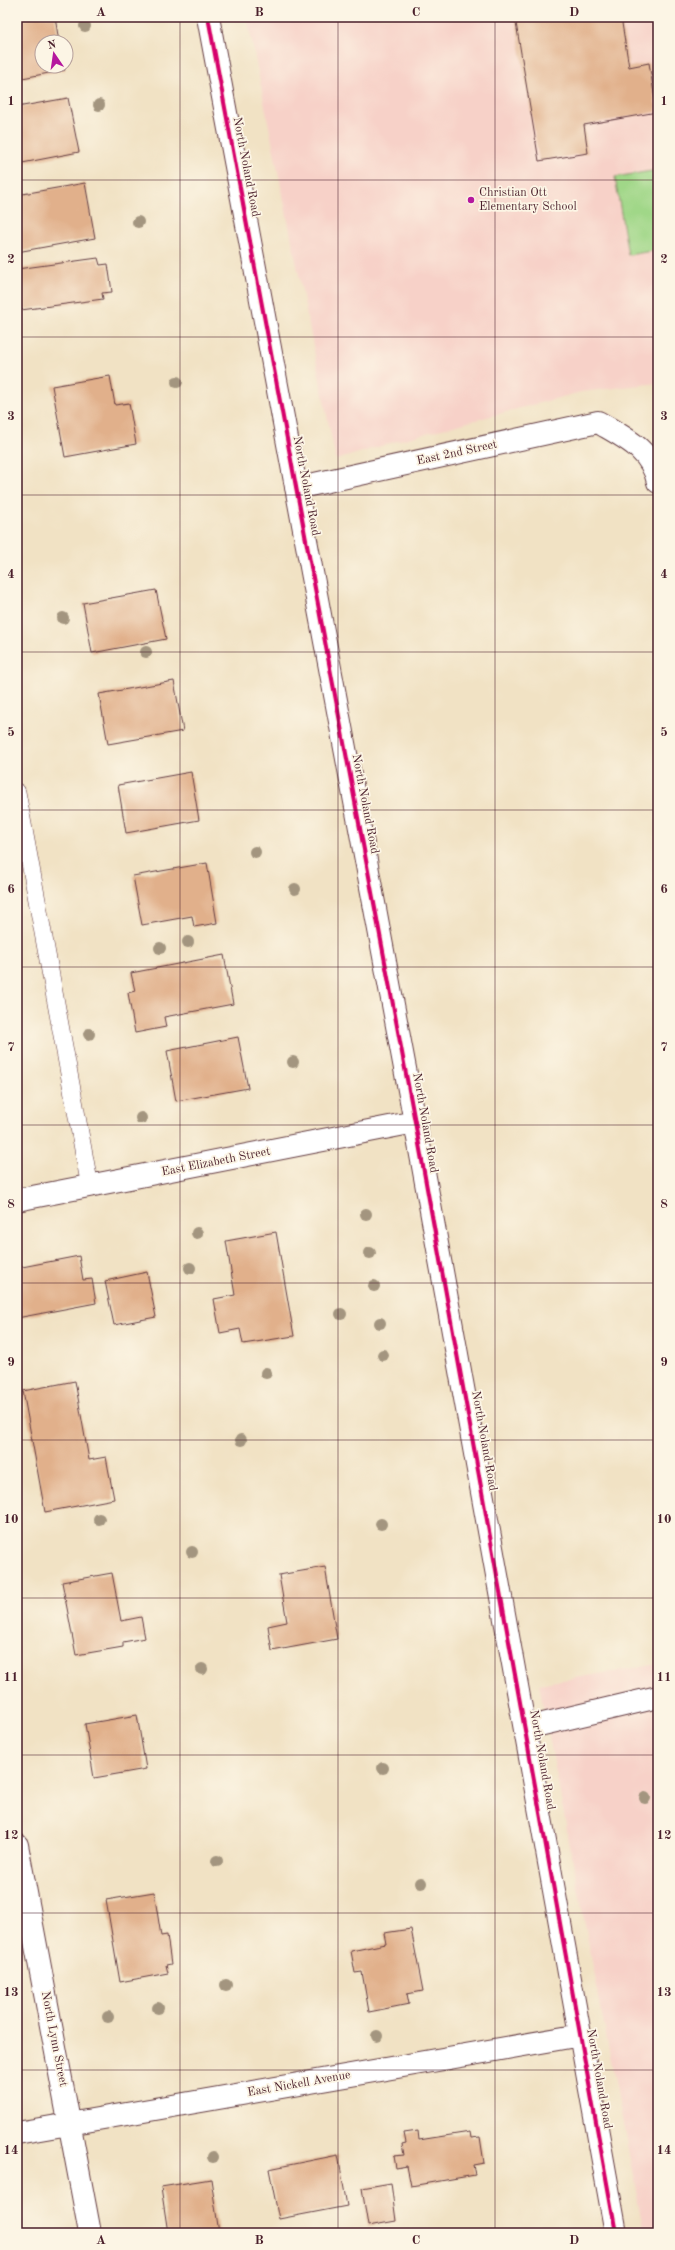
<svg xmlns="http://www.w3.org/2000/svg" width="675" height="2250" font-family="'Old Standard TT',serif">
<style>
.built{fill:#f7d1c8}
.green{fill:#a0d788;stroke:#757b5a}
.building{fill:#e1b08b}
.lines{fill:none;stroke-linecap:round;stroke-linejoin:round}
.service-casing{stroke:#633c42;stroke-width:18}
.minor-casing{stroke:#633c42;stroke-width:24}
.service{stroke:#fff;stroke-width:17}
.minor{stroke:#fff;stroke-width:22}
.cycleway-casing{stroke:#fcf5e5;stroke-width:6}
.cycleway{stroke:#d6006c;stroke-width:4}
.tree{fill:#a3957f}
.grid{fill:none;stroke:#4a1f2b;stroke-width:1;stroke-opacity:0.55}
.poi-dot{fill:#b5179e;stroke:#fcf5e5;stroke-width:1.5}
.labels{text-anchor:middle;dominant-baseline:central;stroke-width:3.5;stroke-linejoin:round;paint-order:stroke}
.street-label{font-size:12px;fill:#4a1f2b;stroke:#fcf5e5}
.poi-label{font-size:12px;fill:#4a1f2b;stroke:#fcf5e5;text-anchor:start}
.neatline{fill:none;stroke:#4a1f2b;stroke-width:1.5}
.grid-label{font-size:13px;text-anchor:middle;font-weight:bold;fill:#4a1f2b}
</style>
<rect width="100%" height="100%" fill="#fcf5e5"/>
<filter id="ink" filterUnits="userSpaceOnUse"><feTurbulence type="fractalNoise" baseFrequency=".025" numOctaves="2"/><feDisplacementMap in="SourceGraphic" scale="8" xChannelSelector="R" yChannelSelector="G"/><feConvolveMatrix kernelMatrix="1 2 1 2 8 2 1 2 1" color-interpolation-filters="sRGB"/></filter>
<filter id="wash" filterUnits="userSpaceOnUse"><feTurbulence type="fractalNoise" baseFrequency=".012" numOctaves="4" result="noise"/><feDisplacementMap in="SourceGraphic" scale="16" xChannelSelector="R" yChannelSelector="G"/><feGaussianBlur stdDeviation="0.9" result="paint"/><feColorMatrix in="noise" values="0 0 0 0 0 0 0 0 0 0 0 0 0 0 0 0 0 1.4 0 .05"/><feComposite in="paint" operator="in"/></filter>
<g filter="url(#wash)">
<rect width="100%" height="100%" fill="#f1e2c4"/>
<!-- built -->
<path class="built" d="M 247,17 L 658,17 L 658,383 L 581,392 L 397,441 L 336,460 Z
M 658,1664 L 658,2233 L 644,2233 L 539,1684 Z"/>
<!-- green -->
<path class="green" d="M 658,170 L 658,250 L 628,255 L 615,177 Z"/>
<g id="blocks">
<!-- building -->
<path class="building" d="M 37,17 L 55,17 L 59,42 L 42,42 L 42,66 L 64,66 L 65,70 L 17,79 L 17,21 Z
M 515,17 L 621,17 L 629,67 L 649,63 L 657,112 L 584,125 L 588,153 L 539,161 Z
M 68,98 L 79,152 L 17,164 L 17,107 Z
M 85,183 L 95,238 L 17,252 L 17,195 Z
M 98,258 L 100,265 L 108,264 L 112,292 L 102,293 L 103,299 L 21,310 L 17,269 Z
M 110,376 L 115,405 L 129,403 L 136,444 L 65,457 L 52,386 Z
M 156,590 L 166,639 L 92,653 L 83,603 Z
M 174,681 L 183,731 L 108,744 L 99,694 Z
M 191,772 L 199,820 L 126,833 L 118,785 Z
M 207,863 L 217,923 L 194,927 L 192,916 L 142,925 L 133,876 Z
M 224,955 L 233,1004 L 164,1017 L 166,1027 L 135,1033 L 128,993 L 135,991 L 131,973 Z
M 238,1037 L 248,1088 L 176,1101 L 167,1051 Z
M 276,1232 L 294,1336 L 243,1344 L 240,1329 L 220,1333 L 214,1299 L 235,1295 L 226,1241 Z
M 79,1256 L 83,1280 L 92,1279 L 96,1303 L 17,1318 L 17,1268 Z
M 147,1272 L 156,1317 L 114,1325 L 105,1281 Z
M 75,1381 L 89,1460 L 106,1457 L 114,1499 L 45,1512 L 23,1391 Z
M 325,1567 L 337,1639 L 272,1651 L 268,1626 L 287,1622 L 279,1575 Z
M 112,1573 L 121,1621 L 141,1617 L 145,1638 L 123,1642 L 123,1647 L 76,1655 L 62,1582 Z
M 137,1715 L 146,1769 L 94,1778 L 85,1724 Z
M 154,1892 L 161,1936 L 167,1935 L 171,1964 L 166,1965 L 168,1973 L 120,1982 L 106,1900 Z
M 411,1929 L 423,1991 L 407,1994 L 409,2004 L 369,2012 L 362,1972 L 355,1973 L 351,1951 L 386,1944 L 384,1933 Z
M 418,2131 L 419,2140 L 470,2132 L 471,2138 L 480,2137 L 484,2163 L 473,2165 L 475,2175 L 411,2186 L 407,2166 L 396,2168 L 394,2156 L 404,2155 L 402,2144 L 406,2143 L 404,2133 Z
M 338,2155 L 347,2206 L 279,2219 L 269,2169 Z
M 211,2179 L 219,2233 L 168,2233 L 161,2187 Z
M 391,2183 L 396,2221 L 368,2226 L 362,2188 Z"/>
</g>
</g>
<g filter="url(#ink)">
<use href="#blocks" fill-opacity="0" stroke="#633c42" stroke-width="1"/>
<g class="lines">
<defs>
<path id="service" d="M 17,792 L 90,1187"/>
<path id="minor" d="M 208,17 L 415,1122 L 616,2233
M 296,488 L 598,422 C 625,438 651,449 658,482
M 17,1200 L 415,1122
M 526,1728 L 658,1697
M 17,1845 L 90,2233
M 17,2133 L 581,2035"/>
</defs>
<!-- service casing -->
<use href="#service" class="service-casing"/>
<!-- minor casing -->
<use href="#minor" class="minor-casing"/>
<!-- service -->
<use href="#service" class="service"/>
<!-- minor -->
<use href="#minor" class="minor"/>
<defs>
<path id="cycleway" d="M 208,17 L 415,1122 L 616,2233"/>
</defs>
<!-- cycleway casing -->
<use href="#cycleway" class="cycleway-casing"/>
<!-- cycleway -->
<use href="#cycleway" class="cycleway"/>
</g>
<!-- trees -->
<g class="tree">
<circle cx="85" cy="26" r="6"/>
<circle cx="99" cy="105" r="6"/>
<circle cx="138" cy="222" r="6"/>
<circle cx="177" cy="382" r="6"/>
<circle cx="63" cy="618" r="6"/>
<circle cx="146" cy="652" r="6"/>
<circle cx="255" cy="852" r="6"/>
<circle cx="295" cy="889" r="6"/>
<circle cx="188" cy="942" r="6"/>
<circle cx="160" cy="948" r="6"/>
<circle cx="89" cy="1034" r="6"/>
<circle cx="293" cy="1062" r="6"/>
<circle cx="141" cy="1118" r="6"/>
<circle cx="366" cy="1214" r="6"/>
<circle cx="197" cy="1233" r="6"/>
<circle cx="370" cy="1253" r="6"/>
<circle cx="190" cy="1268" r="6"/>
<circle cx="374" cy="1286" r="6"/>
<circle cx="341" cy="1314" r="6"/>
<circle cx="380" cy="1323" r="6"/>
<circle cx="383" cy="1355" r="6"/>
<circle cx="266" cy="1373" r="6"/>
<circle cx="241" cy="1440" r="6"/>
<circle cx="99" cy="1519" r="6"/>
<circle cx="381" cy="1524" r="6"/>
<circle cx="192" cy="1552" r="6"/>
<circle cx="202" cy="1669" r="6"/>
<circle cx="383" cy="1768" r="6"/>
<circle cx="645" cy="1798" r="6"/>
<circle cx="217" cy="1861" r="6"/>
<circle cx="421" cy="1883" r="6"/>
<circle cx="226" cy="1985" r="6"/>
<circle cx="158" cy="2008" r="6"/>
<circle cx="108" cy="2017" r="6"/>
<circle cx="377" cy="2036" r="6"/>
<circle cx="213" cy="2157" r="6"/>
</g>
</g>
<!-- grid -->
<path class="grid" d="M 180,17 L 180,2233M 338,17 L 338,2233M 495,17 L 495,2233M 17,180 L 658,180M 17,337 L 658,337M 17,495 L 658,495M 17,652 L 658,652M 17,810 L 658,810M 17,967 L 658,967M 17,1125 L 658,1125M 17,1283 L 658,1283M 17,1440 L 658,1440M 17,1598 L 658,1598M 17,1755 L 658,1755M 17,1913 L 658,1913M 17,2070 L 658,2070"/>
<!-- markers -->
<circle class="poi-dot" cx="471" cy="200" r="4"/>
<g class="labels">
<!-- street labels -->
<g class="street-label">
<text transform="translate(246 167) rotate(79)">North Noland Road</text>
<text transform="translate(457 453) rotate(-12)">East 2nd Street</text>
<text transform="translate(306 486) rotate(79)">North Noland Road</text>
<text transform="translate(365 804) rotate(79)">North Noland Road</text>
<text transform="translate(425 1123) rotate(80)">North Noland Road</text>
<text transform="translate(216 1162) rotate(-11)">East Elizabeth Street</text>
<text transform="translate(484 1441) rotate(80)">North Noland Road</text>
<text transform="translate(542 1760) rotate(80)">North Noland Road</text>
<text transform="translate(54 2039) rotate(79)">North Lynn Street</text>
<text transform="translate(599 2079) rotate(80)">North Noland Road</text>
<text transform="translate(299 2084) rotate(-10)">East Nickell Avenue</text>
</g>
<!-- poi labels -->
<g class="poi-label">
<text x="479" y="193">Christian Ott<tspan x="479" dy="14">Elementary School</tspan></text>
</g>
</g>
<!-- margin -->
<rect width="675" height="2250" fill="none" stroke="#fcf5e5" stroke-width="44"/>
<!-- north arrow -->
<g transform="translate(54 54) rotate(347)"><circle r="19" fill="#fcf5e5" stroke="#b59f9b"/>
<path d="M0-3L7 15L0 10L-7 15Z" fill="#b5179e"/>
<text y="-6" font-size="11" font-weight="bold" text-anchor="middle" fill="#4a1f2b">N</text>
</g>
<rect x="22" y="22" width="631" height="2206" class="neatline"/>
<g class="grid-label">
<text x="101" y="16">A</text>
<text x="259" y="16">B</text>
<text x="416" y="16">C</text>
<text x="574" y="16">D</text>
<text x="11" y="105">1</text>
<text x="664" y="105">1</text>
<text x="11" y="263">2</text>
<text x="664" y="263">2</text>
<text x="11" y="420">3</text>
<text x="664" y="420">3</text>
<text x="11" y="578">4</text>
<text x="664" y="578">4</text>
<text x="11" y="736">5</text>
<text x="664" y="736">5</text>
<text x="11" y="893">6</text>
<text x="664" y="893">6</text>
<text x="11" y="1051">7</text>
<text x="664" y="1051">7</text>
<text x="11" y="1208">8</text>
<text x="664" y="1208">8</text>
<text x="11" y="1366">9</text>
<text x="664" y="1366">9</text>
<text x="11" y="1523">10</text>
<text x="664" y="1523">10</text>
<text x="11" y="1681">11</text>
<text x="664" y="1681">11</text>
<text x="11" y="1839">12</text>
<text x="664" y="1839">12</text>
<text x="11" y="1996">13</text>
<text x="664" y="1996">13</text>
<text x="11" y="2154">14</text>
<text x="664" y="2154">14</text>
<text x="101" y="2244">A</text>
<text x="259" y="2244">B</text>
<text x="416" y="2244">C</text>
<text x="574" y="2244">D</text>
</g>
</svg>
